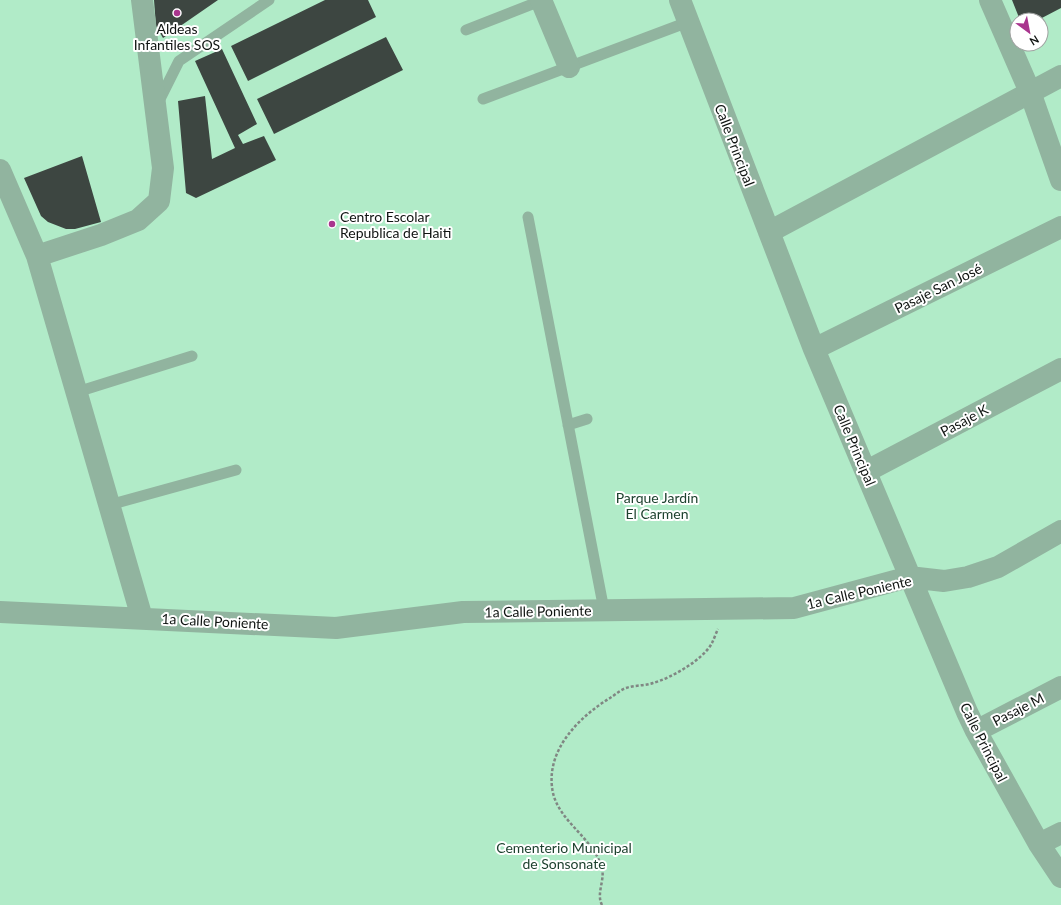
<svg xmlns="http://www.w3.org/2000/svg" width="1061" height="905" font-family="Lato,sans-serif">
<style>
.green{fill:#b1ebc8;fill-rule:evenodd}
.building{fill:#3d4641}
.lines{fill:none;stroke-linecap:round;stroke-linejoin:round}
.path{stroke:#808783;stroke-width:2.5;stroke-dasharray:3 2;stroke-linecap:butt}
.service{stroke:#91b49f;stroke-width:11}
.minor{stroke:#91b49f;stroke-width:22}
.poi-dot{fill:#a9358e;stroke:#fff;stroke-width:1.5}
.labels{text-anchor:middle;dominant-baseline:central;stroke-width:4;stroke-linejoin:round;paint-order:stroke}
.poi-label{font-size:14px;fill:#0f1311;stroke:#fff}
.street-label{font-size:14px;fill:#0f1311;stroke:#fff}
.park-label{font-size:14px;fill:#1d412e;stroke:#fff}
</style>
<rect width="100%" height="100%" fill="#f1fcf5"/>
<!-- green -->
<path class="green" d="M 0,0 L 1061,0 L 1061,905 L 0,905 ZM 1017,20 L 1041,20 L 1041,44 L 1017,44 Z"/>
<!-- building -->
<path class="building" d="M 154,0 L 218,0 L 163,38 L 156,26 Z
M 325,0 L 368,0 L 376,17 L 248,81 L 231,46 Z
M 1012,0 L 1061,0 L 1061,8 L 1038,20 L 1020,20 Z
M 386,37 L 403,70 L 274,134 L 257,99 Z
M 222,49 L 257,124 L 238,135 L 243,144 L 264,136 L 276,160 L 196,198 L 186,193 L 178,101 L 205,96 L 212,159 L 235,148 L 195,61 Z
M 82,156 L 101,222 L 75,229 L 66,229 L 48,222 L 41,216 L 24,178 Z"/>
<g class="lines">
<!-- path -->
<path class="path" d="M 602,905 C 596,894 605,880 602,869 C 595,839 560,823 553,793 C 544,751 579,717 610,698 C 615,695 620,690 626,688 C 634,685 644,686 653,683 C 671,678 703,660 712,643 C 714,639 716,633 718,629"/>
<!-- service -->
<path class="service" d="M 466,30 L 543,0
M 483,99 L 688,22
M 158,103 L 179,61 L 269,0
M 528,217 L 604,610
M 77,392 L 192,356
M 568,425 L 587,419
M 109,505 L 236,470"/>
<!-- minor -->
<path class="minor" d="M 541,0 L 569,67
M 680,0 L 814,349 L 967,712 L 976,731 L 1039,844 L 1061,877
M 990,0 L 1030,92 L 1061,180
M 0,170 L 37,256 L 142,618
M 769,232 L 1061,76
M 37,256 L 101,235 L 138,220 L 159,201 L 163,168 L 142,0
M 814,349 L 1061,227
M 867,471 L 1061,369
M 0,612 L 336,628 L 463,612 L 794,608 L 909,577 L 944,581 L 968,577 L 998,567 L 1061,531
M 976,731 L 1061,687
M 1039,844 L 1061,833"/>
</g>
<!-- markers -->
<g class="poi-dot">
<circle cx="177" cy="13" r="4"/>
<circle cx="332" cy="224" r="4"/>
</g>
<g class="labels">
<!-- poi labels -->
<g class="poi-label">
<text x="177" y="28">Aldeas<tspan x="177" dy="16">Infantiles SOS</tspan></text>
<text x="340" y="216" text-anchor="start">Centro Escolar<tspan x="340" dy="16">Republica de Haiti</tspan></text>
</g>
<!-- street labels -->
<g class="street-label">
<text transform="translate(735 145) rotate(69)">Calle Principal</text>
<text transform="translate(938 288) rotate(-26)">Pasaje San José</text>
<text transform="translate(964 420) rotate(-28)">Pasaje K</text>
<text transform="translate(855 445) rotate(67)">Calle Principal</text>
<text transform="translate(859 592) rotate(-13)">1a Calle Poniente</text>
<text transform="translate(538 611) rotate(-1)">1a Calle Poniente</text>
<text transform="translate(215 621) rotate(3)">1a Calle Poniente</text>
<text transform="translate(1018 709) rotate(-27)">Pasaje M</text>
<text transform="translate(984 742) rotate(63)">Calle Principal</text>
</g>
<!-- park labels -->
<g class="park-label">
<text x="657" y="497">Parque Jardín<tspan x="657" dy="16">El Carmen</tspan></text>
<text x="564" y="847">Cementerio Municipal<tspan x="564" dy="16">de Sonsonate</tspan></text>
</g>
</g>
<!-- north arrow -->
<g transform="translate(1029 32) rotate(148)"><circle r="19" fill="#ffffff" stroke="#9fa1a0"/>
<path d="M0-3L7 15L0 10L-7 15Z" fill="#a9358e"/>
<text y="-6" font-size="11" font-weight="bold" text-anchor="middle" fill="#0f1311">N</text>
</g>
</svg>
